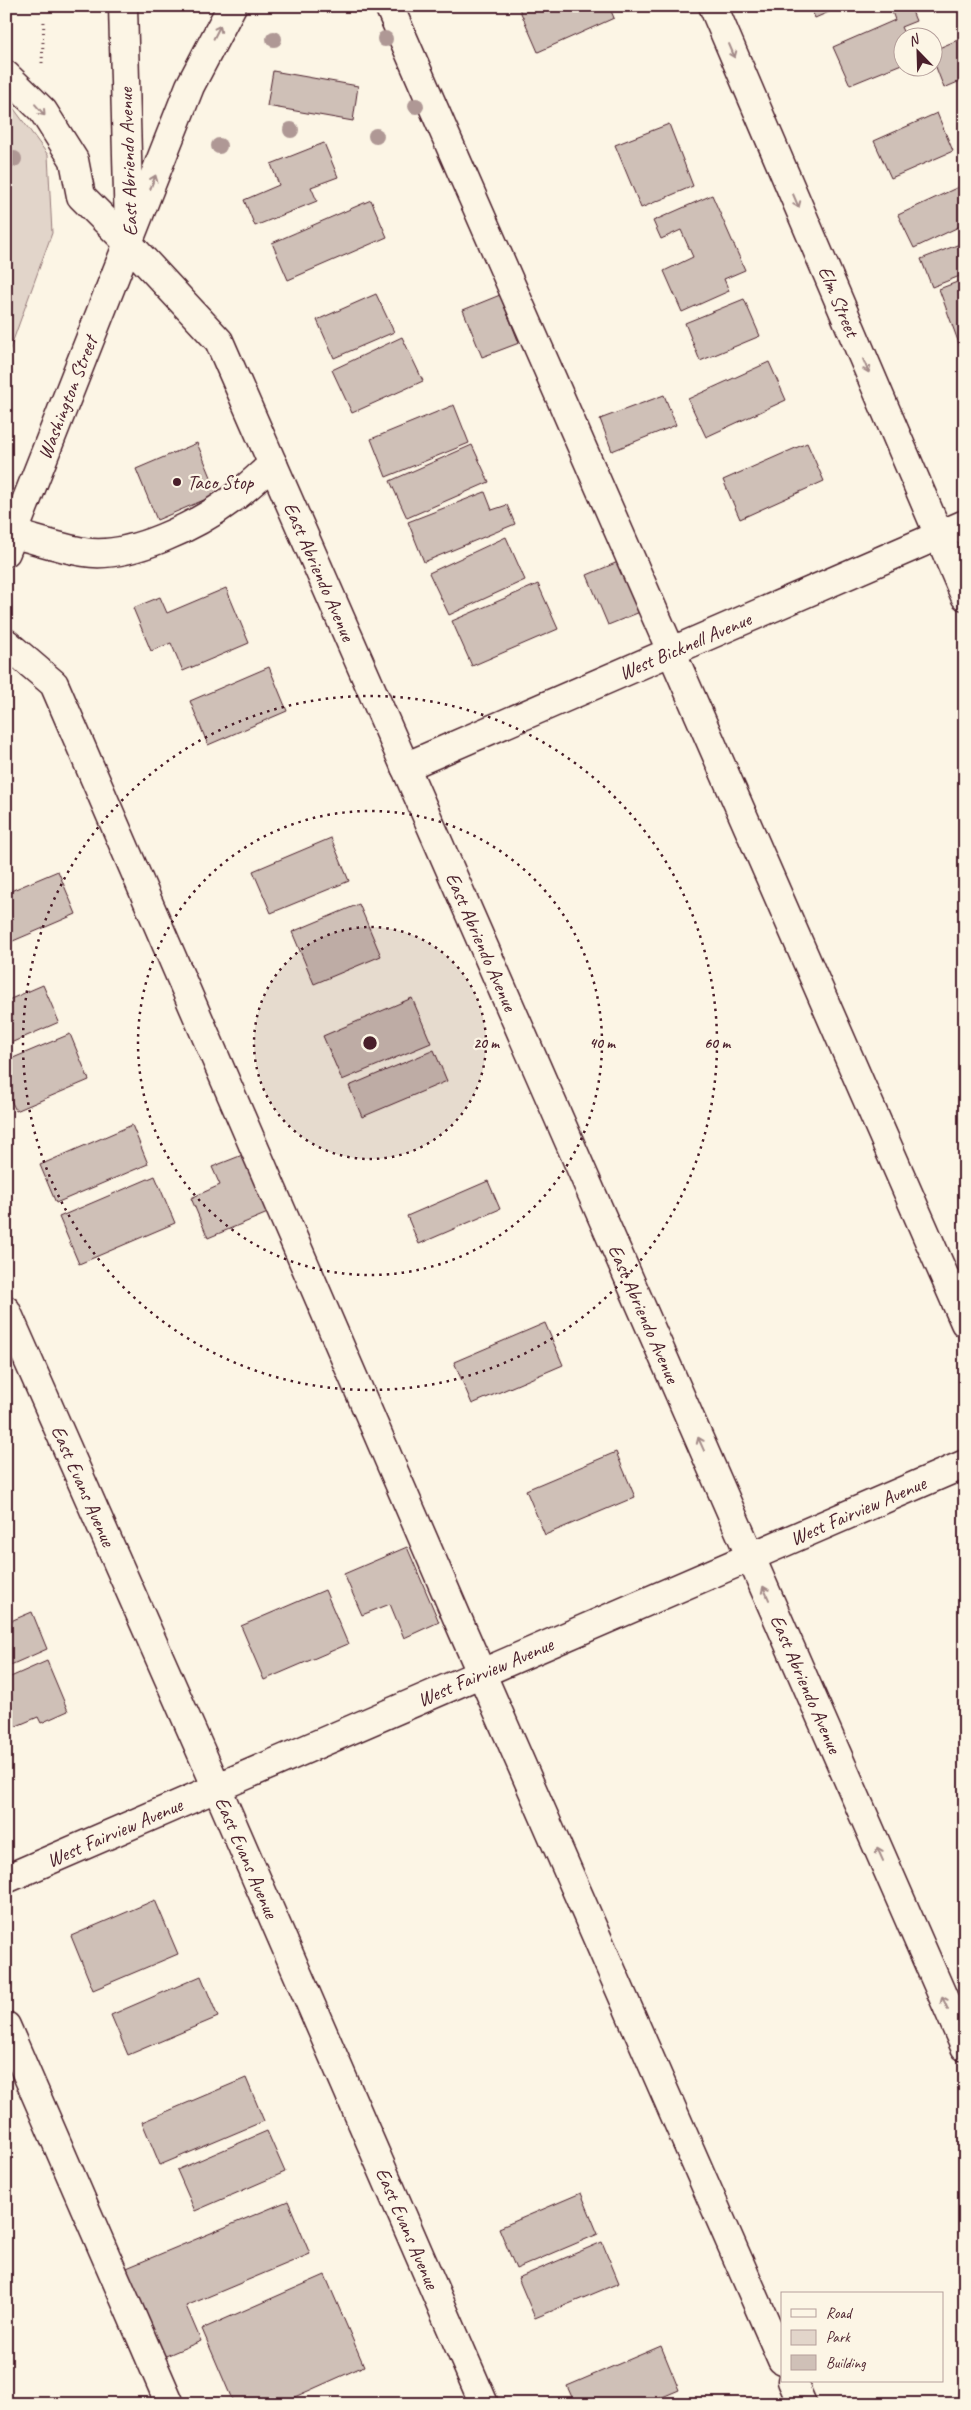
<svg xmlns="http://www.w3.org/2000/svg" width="971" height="2410" font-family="Caveat,sans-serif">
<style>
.green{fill:#e2d5ca;stroke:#967a7a}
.building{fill:#cfc0b7;stroke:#4a1f2b}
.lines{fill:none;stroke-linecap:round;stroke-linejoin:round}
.minor-casing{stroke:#4a1f2b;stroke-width:31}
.path{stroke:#4a1f2b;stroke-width:3;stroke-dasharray:1 4;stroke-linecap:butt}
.minor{stroke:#fcf5e5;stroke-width:28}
.tree{fill:#af9895}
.oneway{stroke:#a38a88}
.ring{fill:none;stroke:#4a1f2b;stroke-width:2.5;stroke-dasharray:2.5 5}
.poi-dot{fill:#4a1f2b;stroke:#fcf5e5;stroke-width:2}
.labels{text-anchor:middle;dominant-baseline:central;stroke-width:4.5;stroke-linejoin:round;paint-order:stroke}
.street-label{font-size:20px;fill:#4a1f2b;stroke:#fcf5e5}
.poi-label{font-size:20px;fill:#4a1f2b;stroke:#fcf5e5;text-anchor:start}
.centre{fill:#4a1f2b;stroke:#fcf5e5;stroke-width:2.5}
.ring-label{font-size:15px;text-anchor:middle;font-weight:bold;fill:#4a1f2b;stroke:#fcf5e5;stroke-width:4.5;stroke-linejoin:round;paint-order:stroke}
</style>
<rect width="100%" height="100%" fill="#fcf5e5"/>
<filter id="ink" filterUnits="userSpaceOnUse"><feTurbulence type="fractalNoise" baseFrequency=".02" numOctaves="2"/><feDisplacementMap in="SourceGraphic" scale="10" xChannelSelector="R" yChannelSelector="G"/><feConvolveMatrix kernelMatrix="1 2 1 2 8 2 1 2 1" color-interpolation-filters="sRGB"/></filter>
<g filter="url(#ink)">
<!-- green -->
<path class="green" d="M 6,98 L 48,155 L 52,233 L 6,360 Z"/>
<!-- building -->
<path class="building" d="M 518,6 L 609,6 L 614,18 L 538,52 Z
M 810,6 L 843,6 L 815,18 Z
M 890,6 L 910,6 L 916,21 L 901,27 L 906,38 L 904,38 L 904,63 L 850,85 L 833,47 L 895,20 Z
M 965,37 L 965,79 L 944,88 L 934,62 L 934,50 Z
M 273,71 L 358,86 L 353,121 L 267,106 Z
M 937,113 L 953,151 L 891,178 L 874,141 Z
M 669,124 L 693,186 L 641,208 L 615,145 Z
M 324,143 L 338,177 L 311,187 L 317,201 L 255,226 L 244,200 L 279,185 L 271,164 Z
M 965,184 L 965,224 L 914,248 L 898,215 Z
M 712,195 L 745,270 L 724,279 L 729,291 L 682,312 L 664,271 L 693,257 L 681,230 L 661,239 L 653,221 Z
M 371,200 L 387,237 L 288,280 L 272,243 Z
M 965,242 L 965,274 L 932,287 L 921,259 Z
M 965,279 L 965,360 L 939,289 Z
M 376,294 L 394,332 L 334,358 L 317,320 Z
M 500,295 L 519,343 L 482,357 L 463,310 Z
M 744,299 L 760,336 L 700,361 L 685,323 Z
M 402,337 L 423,381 L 352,413 L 332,370 Z
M 769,362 L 786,400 L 706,437 L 688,399 Z
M 664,395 L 676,425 L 612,451 L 600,419 Z
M 454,405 L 469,443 L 386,477 L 371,439 Z
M 197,443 L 218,494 L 157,520 L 136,469 Z
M 807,443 L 824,481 L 740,519 L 723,480 Z
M 472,445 L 489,482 L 407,518 L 390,481 Z
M 485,492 L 492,510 L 507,505 L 515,524 L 424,562 L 408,522 Z
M 506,537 L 525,580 L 449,615 L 429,573 Z
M 625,559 L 645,610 L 608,625 L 587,575 Z
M 538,584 L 558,629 L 472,666 L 452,621 Z
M 226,588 L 249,643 L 183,671 L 171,643 L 151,651 L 133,608 L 160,597 L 167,613 Z
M 269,667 L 287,711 L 208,745 L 190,701 Z
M 331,838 L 349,881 L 271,913 L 253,871 Z
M 58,871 L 76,914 L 6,944 L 6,893 Z
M 359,904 L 381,956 L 314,984 L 292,932 Z
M 43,985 L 59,1022 L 6,1045 L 6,1001 Z
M 412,998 L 431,1043 L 342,1080 L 323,1036 Z
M 70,1034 L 89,1080 L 16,1111 L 6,1090 L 6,1061 Z
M 434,1050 L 447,1081 L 362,1117 L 349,1086 Z
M 132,1125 L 148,1164 L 56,1203 L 40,1165 Z
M 245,1154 L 270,1212 L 208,1238 L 191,1198 L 220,1185 L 212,1167 Z
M 155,1176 L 175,1223 L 79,1264 L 59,1217 Z
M 488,1181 L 500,1209 L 419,1244 L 407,1216 Z
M 545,1323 L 563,1365 L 472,1404 L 454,1362 Z
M 616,1452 L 635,1497 L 545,1535 L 526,1490 Z
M 407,1547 L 439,1622 L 404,1638 L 390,1604 L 362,1615 L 344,1574 Z
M 325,1590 L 348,1644 L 264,1680 L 241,1626 Z
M 32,1612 L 47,1649 L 6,1667 L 6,1623 Z
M 47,1661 L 68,1711 L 41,1723 L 38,1717 L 7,1730 L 6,1679 Z
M 155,1900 L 178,1954 L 93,1990 L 71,1936 Z
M 201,1976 L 218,2017 L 128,2055 L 111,2015 Z
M 246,2078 L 264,2121 L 160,2165 L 142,2122 Z
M 267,2131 L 285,2172 L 195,2211 L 177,2170 Z
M 581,2193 L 598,2234 L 516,2269 L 499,2228 Z
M 288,2201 L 310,2254 L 186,2306 L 201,2341 L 154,2361 L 117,2272 Z
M 602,2242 L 619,2283 L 535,2318 L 518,2278 Z
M 325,2275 L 364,2366 L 279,2404 L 234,2404 L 202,2329 Z
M 661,2346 L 679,2390 L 646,2404 L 575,2404 L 567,2386 Z"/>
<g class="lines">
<defs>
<g id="minor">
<path d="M 123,6 L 129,230"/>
<path d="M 389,6 L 965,1323"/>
<path id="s1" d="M 713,6 L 965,596"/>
<path id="s2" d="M 6,75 L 43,111 L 74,160 L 81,196 L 129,244 L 219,341 L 965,2047"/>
<path d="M 14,534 C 37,540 60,548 84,552 C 128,560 198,525 232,499 C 246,489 259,476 273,464"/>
<path id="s3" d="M 6,552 L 190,86 L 232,6"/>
<path d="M 6,643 L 54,684 L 462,1629 L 782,2360"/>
<path id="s4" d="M 405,767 L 965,524"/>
<path id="s5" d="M 6,1310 L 217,1788 L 484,2404"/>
<path id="s6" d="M 6,1879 L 965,1464"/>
<path d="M 6,2026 L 170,2404"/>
<path d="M 792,2381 L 802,2404"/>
</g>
</defs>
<!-- minor casing -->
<use href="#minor" class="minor-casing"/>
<!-- path -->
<path class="path" d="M 42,63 L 44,21"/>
<!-- minor -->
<use href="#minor" class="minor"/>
</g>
<!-- trees -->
<g class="tree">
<circle cx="274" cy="39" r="8"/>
<circle cx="385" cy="39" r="8"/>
<circle cx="416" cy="106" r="8"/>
<circle cx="291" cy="130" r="8"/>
<circle cx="376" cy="136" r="8"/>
<circle cx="219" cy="146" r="8"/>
<circle cx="14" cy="159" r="8"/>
</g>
<!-- one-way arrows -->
<defs><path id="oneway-shaft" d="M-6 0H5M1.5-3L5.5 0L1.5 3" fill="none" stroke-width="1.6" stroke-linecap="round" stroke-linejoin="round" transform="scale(1.25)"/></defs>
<g class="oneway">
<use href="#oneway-shaft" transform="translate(217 32) rotate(-63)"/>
<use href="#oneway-shaft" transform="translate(732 51) rotate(67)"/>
<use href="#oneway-shaft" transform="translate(40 110) rotate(49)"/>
<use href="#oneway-shaft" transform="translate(153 182) rotate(-69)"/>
<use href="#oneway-shaft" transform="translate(796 201) rotate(67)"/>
<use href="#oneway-shaft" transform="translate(866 366) rotate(67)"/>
<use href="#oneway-shaft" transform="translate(701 1444) rotate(-114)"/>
<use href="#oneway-shaft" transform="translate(766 1593) rotate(-114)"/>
<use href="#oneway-shaft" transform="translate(880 1854) rotate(-114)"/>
<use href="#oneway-shaft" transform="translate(945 2003) rotate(-114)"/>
</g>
</g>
<!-- distance rings -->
<circle cx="370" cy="1043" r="116" fill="#4a1f2b" fill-opacity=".12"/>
<g class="ring">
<circle cx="370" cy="1043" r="116"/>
<circle cx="370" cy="1043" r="232"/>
<circle cx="370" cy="1043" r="347"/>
</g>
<!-- markers -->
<circle class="poi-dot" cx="177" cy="482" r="5"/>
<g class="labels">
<!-- street labels -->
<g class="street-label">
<text transform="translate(128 162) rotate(-92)">East Abriendo Avenue</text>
<text stroke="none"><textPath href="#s1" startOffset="321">Elm Street</textPath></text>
<text stroke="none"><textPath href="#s3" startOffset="166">Washington Street</textPath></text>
<text stroke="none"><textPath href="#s2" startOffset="598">East Abriendo Avenue</textPath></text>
<text stroke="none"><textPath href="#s4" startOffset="305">West Bicknell Avenue</textPath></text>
<text stroke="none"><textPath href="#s2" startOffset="1002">East Abriendo Avenue</textPath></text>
<text stroke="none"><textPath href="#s2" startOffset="1408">East Abriendo Avenue</textPath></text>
<text stroke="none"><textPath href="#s5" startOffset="192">East Evans Avenue</textPath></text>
<text stroke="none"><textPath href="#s6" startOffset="928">West Fairview Avenue</textPath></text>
<text stroke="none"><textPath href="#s6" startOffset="522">West Fairview Avenue</textPath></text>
<text stroke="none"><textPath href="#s2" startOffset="1812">East Abriendo Avenue</textPath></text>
<text stroke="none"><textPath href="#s6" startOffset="118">West Fairview Avenue</textPath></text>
<text stroke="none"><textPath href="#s5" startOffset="598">East Evans Avenue</textPath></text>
<text stroke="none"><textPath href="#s5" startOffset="1002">East Evans Avenue</textPath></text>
</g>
<!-- poi labels -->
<g class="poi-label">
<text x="187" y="482">Taco Stop</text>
</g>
</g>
<circle cx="370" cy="1043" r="8" class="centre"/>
<g class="ring-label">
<text x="486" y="1048">20 m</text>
<text x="602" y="1048">40 m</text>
<text x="717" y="1048">60 m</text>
</g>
<!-- margin -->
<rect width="971" height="2410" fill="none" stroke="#fcf5e5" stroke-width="25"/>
<rect x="12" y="12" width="946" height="2385" fill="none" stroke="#4a1f2b" stroke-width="2" filter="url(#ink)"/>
<!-- legend -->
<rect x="781" y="2292" width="162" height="90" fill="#fcf5e5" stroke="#b59f9b"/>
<rect x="791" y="2309" width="25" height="8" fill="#fcf5e5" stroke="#b59f9b"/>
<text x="826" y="2318" font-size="15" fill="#4a1f2b">Road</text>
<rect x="791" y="2330" width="25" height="15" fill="#e2d5ca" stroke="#b59f9b"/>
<text x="826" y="2342" font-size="15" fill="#4a1f2b">Park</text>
<rect x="791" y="2355" width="25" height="15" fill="#cfc0b7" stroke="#b59f9b"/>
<text x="826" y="2368" font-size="15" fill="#4a1f2b">Building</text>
<!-- north arrow -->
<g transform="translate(918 52) rotate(337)"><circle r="24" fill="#fcf5e5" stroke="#b59f9b"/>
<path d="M0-4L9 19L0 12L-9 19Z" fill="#4a1f2b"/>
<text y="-8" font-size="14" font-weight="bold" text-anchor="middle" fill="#4a1f2b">N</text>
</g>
</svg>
